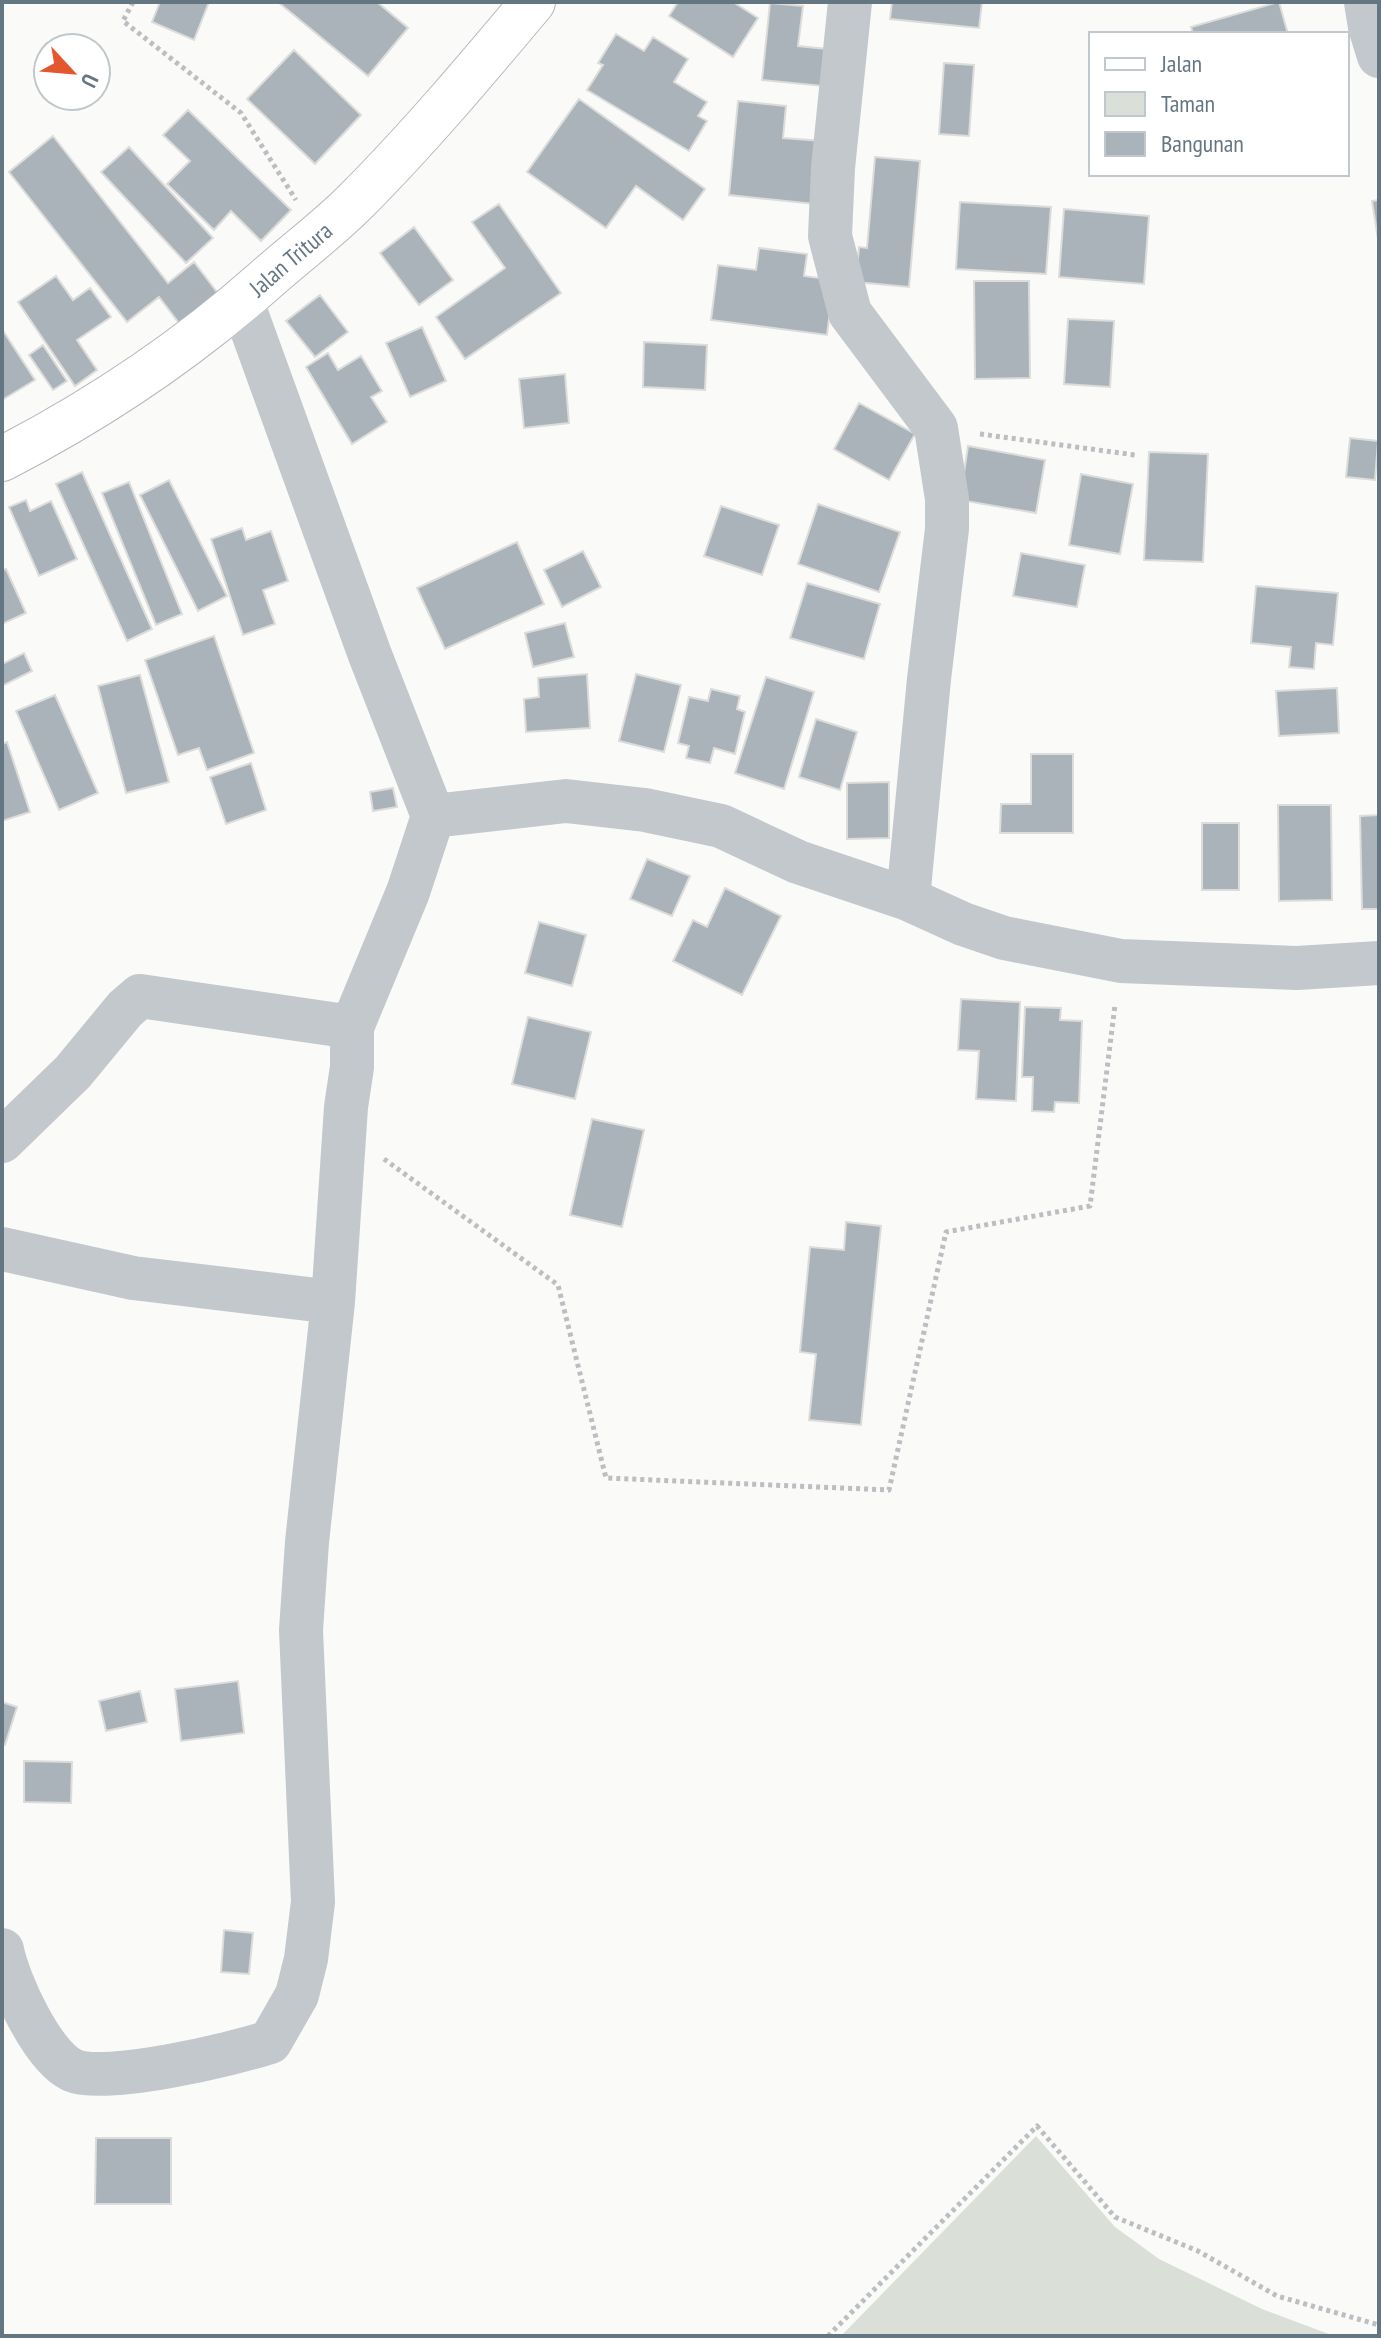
<svg xmlns="http://www.w3.org/2000/svg" width="1381" height="2338" font-family="'PT Sans Narrow',sans-serif">
<style>
.green{fill:#dadfd7}
.building{fill:#aab3b9;stroke:#dcdcda;stroke-width:2}
.lines{fill:none;stroke-linecap:round;stroke-linejoin:round}
.secondary-casing{stroke:#b3babf;stroke-width:46}
.path{stroke:#bbbfc2;stroke-width:5;stroke-dasharray:4 4;stroke-linecap:butt}
.street{stroke:#c3c8cc;stroke-width:44}
.secondary{stroke:#fff;stroke-width:44}
.labels{text-anchor:middle;dominant-baseline:central;stroke-width:8;stroke-linejoin:round;paint-order:stroke}
.street-label{font-size:24px;fill:#657683;stroke:#fff}
</style>
<rect width="100%" height="100%" fill="#fafaf8"/>
<!-- green -->
<path class="green" d="M 1036,2136 L 1115,2227 L 1159,2259 L 1262,2309 L 1334,2336 L 841,2336 Z"/>
<!-- building -->
<path class="building" d="M 160,2 L 209,2 L 194,40 L 152,22 Z
M 278,2 L 377,2 L 408,28 L 368,76 Z
M 678,2 L 733,2 L 758,18 L 733,57 L 669,16 Z
M 892,2 L 982,2 L 979,28 L 890,19 Z
M 1279,2 L 1288,34 L 1193,34 L 1191,27 Z
M 770,3 L 803,6 L 798,46 L 837,50 L 833,87 L 762,80 Z
M 616,34 L 644,51 L 653,37 L 688,59 L 674,82 L 707,102 L 698,116 L 707,121 L 689,151 L 587,90 L 603,65 L 598,63 Z
M 294,50 L 361,115 L 315,164 L 247,99 Z
M 944,63 L 974,65 L 969,136 L 939,134 Z
M 579,99 L 705,189 L 683,220 L 636,186 L 606,228 L 527,172 Z
M 738,101 L 786,106 L 783,138 L 822,141 L 815,204 L 729,195 Z
M 188,110 L 291,210 L 261,241 L 231,211 L 214,230 L 167,184 L 190,161 L 163,135 Z
M 53,136 L 168,283 L 194,262 L 223,300 L 185,331 L 159,297 L 127,322 L 9,172 Z
M 129,147 L 213,238 L 186,263 L 101,172 Z
M 875,157 L 920,161 L 909,287 L 856,282 L 859,247 L 867,248 Z
M 1379,200 L 1379,239 L 1378,239 L 1372,201 Z
M 960,202 L 1051,207 L 1046,274 L 956,269 Z
M 499,204 L 561,293 L 465,359 L 436,317 L 505,268 L 472,222 Z
M 1064,209 L 1149,216 L 1144,284 L 1059,277 Z
M 414,227 L 453,280 L 419,305 L 380,253 Z
M 759,248 L 807,254 L 804,276 L 834,280 L 827,335 L 711,320 L 718,265 L 756,270 Z
M 56,276 L 73,300 L 90,288 L 111,317 L 77,340 L 97,370 L 75,386 L 18,302 Z
M 974,281 L 1029,281 L 1030,378 L 975,379 Z
M 320,295 L 348,332 L 315,357 L 286,321 Z
M 1068,319 L 1114,321 L 1110,387 L 1064,384 Z
M 422,327 L 446,381 L 410,397 L 386,343 Z
M 2,329 L 35,380 L 2,400 Z
M 644,342 L 707,345 L 705,390 L 643,387 Z
M 43,345 L 67,381 L 53,390 L 29,355 Z
M 328,353 L 338,370 L 361,356 L 382,391 L 371,397 L 387,422 L 352,444 L 306,367 Z
M 565,374 L 569,423 L 524,428 L 519,379 Z
M 859,403 L 915,434 L 889,480 L 834,449 Z
M 1350,438 L 1378,441 L 1375,480 L 1346,477 Z
M 968,446 L 1045,460 L 1036,513 L 960,500 Z
M 1149,452 L 1208,454 L 1203,562 L 1144,560 Z
M 82,472 L 152,629 L 127,641 L 56,484 Z
M 1081,474 L 1133,484 L 1120,554 L 1069,545 Z
M 169,480 L 227,596 L 198,611 L 140,495 Z
M 129,482 L 182,614 L 156,625 L 102,493 Z
M 26,500 L 30,511 L 51,501 L 77,559 L 39,576 L 9,507 Z
M 818,504 L 900,532 L 879,592 L 798,564 Z
M 721,506 L 779,525 L 762,575 L 704,556 Z
M 242,528 L 246,540 L 271,531 L 288,581 L 263,590 L 275,624 L 243,635 L 211,539 Z
M 517,542 L 544,604 L 445,649 L 417,588 Z
M 583,551 L 601,587 L 562,607 L 544,570 Z
M 1021,553 L 1085,565 L 1077,607 L 1013,596 Z
M 6,569 L 26,613 L 2,624 L 2,570 Z
M 807,583 L 880,604 L 864,659 L 790,638 Z
M 1256,586 L 1338,593 L 1333,645 L 1316,643 L 1314,669 L 1289,667 L 1291,647 L 1251,643 Z
M 565,623 L 574,657 L 533,667 L 525,633 Z
M 214,636 L 254,753 L 207,770 L 199,748 L 178,755 L 145,660 Z
M 24,653 L 32,671 L 2,686 L 2,664 Z
M 587,674 L 590,728 L 526,732 L 524,699 L 539,697 L 538,678 Z
M 636,674 L 681,685 L 664,752 L 619,741 Z
M 140,675 L 169,782 L 126,793 L 98,686 Z
M 766,677 L 814,692 L 784,789 L 735,773 Z
M 1337,688 L 1339,733 L 1279,736 L 1276,691 Z
M 711,689 L 740,696 L 737,709 L 745,712 L 735,754 L 714,748 L 710,763 L 686,758 L 689,746 L 678,743 L 689,697 L 708,701 Z
M 55,695 L 98,793 L 59,810 L 16,711 Z
M 816,719 L 857,732 L 840,790 L 799,777 Z
M 7,742 L 30,812 L 2,821 L 2,744 Z
M 1031,754 L 1073,754 L 1073,833 L 1000,833 L 1001,804 L 1031,804 Z
M 251,763 L 266,810 L 226,824 L 210,777 Z
M 889,782 L 889,838 L 847,839 L 847,783 Z
M 393,788 L 397,807 L 373,811 L 370,792 Z
M 1278,805 L 1331,805 L 1332,900 L 1279,901 Z
M 1379,815 L 1379,909 L 1362,909 L 1360,816 Z
M 1202,823 L 1239,823 L 1239,890 L 1202,890 Z
M 647,859 L 690,876 L 672,916 L 630,899 Z
M 725,888 L 781,916 L 742,995 L 673,961 L 693,920 L 707,927 Z
M 539,922 L 586,935 L 572,986 L 525,973 Z
M 961,999 L 1020,1002 L 1016,1101 L 976,1099 L 979,1051 L 958,1050 Z
M 1025,1007 L 1061,1008 L 1060,1020 L 1082,1021 L 1079,1103 L 1055,1102 L 1054,1112 L 1032,1111 L 1033,1077 L 1022,1077 Z
M 528,1017 L 591,1032 L 575,1099 L 512,1084 Z
M 592,1119 L 644,1130 L 622,1227 L 570,1215 Z
M 846,1222 L 881,1226 L 861,1425 L 809,1420 L 816,1354 L 800,1352 L 810,1247 L 844,1250 Z
M 238,1681 L 244,1733 L 181,1741 L 175,1689 Z
M 140,1691 L 147,1722 L 106,1731 L 99,1701 Z
M 2,1702 L 17,1707 L 5,1745 L 2,1744 Z
M 24,1761 L 72,1762 L 71,1803 L 24,1802 Z
M 224,1930 L 253,1933 L 249,1974 L 221,1972 Z
M 96,2138 L 171,2138 L 171,2204 L 95,2204 Z"/>
<g class="lines">
<defs>
<g id="secondary">
<path id="s1" d="M 2,459 C 95,411 185,351 263,282 C 293,255 326,231 355,202 C 418,139 476,70 533,2"/>
</g>
</defs>
<!-- secondary casing -->
<use href="#secondary" class="secondary-casing"/>
<!-- path -->
<path class="path" d="M 133,2 L 123,21 L 241,113 L 296,200
M 980,434 L 1135,455
M 384,1159 L 558,1285 L 606,1478 L 889,1490 L 946,1232 L 1090,1206 L 1115,1005
M 828,2336 L 1037,2126 L 1115,2217 L 1198,2251 L 1277,2296 L 1379,2325"/>
<!-- street -->
<path class="street" d="M 850,2 L 833,168 L 830,236 L 850,313 L 936,428 L 947,499 L 947,529 L 929,679 L 908,899
M 1366,2 L 1370,27 L 1379,56
M 433,816 L 566,801 L 645,810 L 721,826 L 798,862 L 908,899 L 963,924 L 1004,938 L 1121,961 L 1297,968 L 1379,963
M 2,1141 L 73,1072 L 125,1009 L 140,996 L 352,1027
M 2,1249 L 133,1278 L 333,1302 L 346,1107 L 352,1067 L 352,1027 L 408,892 L 433,816 L 370,655 L 242,302
M 2,1950 C 8,1981 42,2056 72,2070 C 104,2085 233,2054 270,2042 L 297,1995 L 306,1959 L 313,1902 L 301,1630 L 307,1542 L 333,1302"/>
<!-- secondary -->
<use href="#secondary" class="secondary"/>
</g>
<g class="labels">
<!-- street labels -->
<g class="street-label">
<text stroke="none"><textPath href="#s1" startOffset="352">Jalan Tritura</textPath></text>
</g>
</g>
<!-- border -->
<rect width="1381" height="2338" fill="none" stroke="#657683" stroke-width="8"/>
<!-- legend -->
<rect x="1089" y="32" width="260" height="144" fill="#ffffff" stroke="#c1c8cd" stroke-width="2"/>
<rect x="1105" y="58" width="40" height="12" fill="#ffffff" stroke="#c1c8cd" stroke-width="2"/>
<text x="1161" y="72" font-size="24" fill="#657683">Jalan</text>
<rect x="1105" y="92" width="40" height="24" fill="#dadfd7" stroke="#c1c8cd" stroke-width="2"/>
<text x="1161" y="112" font-size="24" fill="#657683">Taman</text>
<rect x="1105" y="132" width="40" height="24" fill="#aab3b9" stroke="#c1c8cd" stroke-width="2"/>
<text x="1161" y="152" font-size="24" fill="#657683">Bangunan</text>
<!-- north arrow -->
<g transform="translate(72 72) rotate(116)"><circle r="38" fill="#ffffff" stroke="#c1c8cd" stroke-width="2"/>
<path d="M0-6L14 30L0 20L-14 30Z" fill="#e4572e"/>
<text y="-12" font-size="22" font-weight="bold" text-anchor="middle" fill="#657683">U</text>
</g>
</svg>
